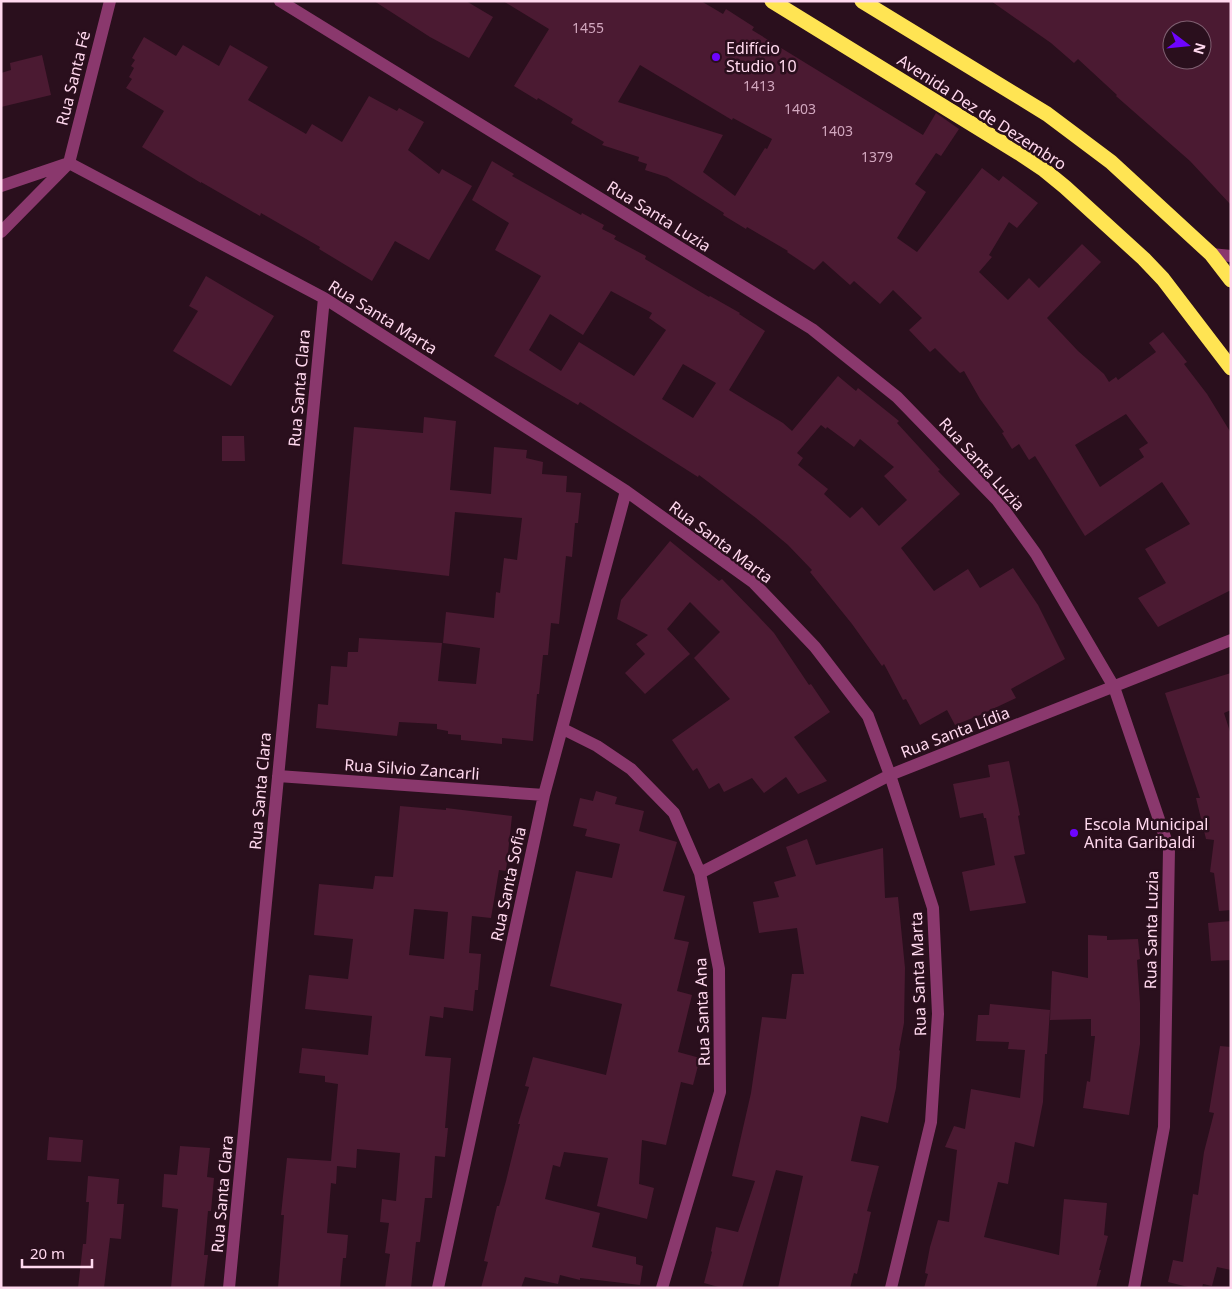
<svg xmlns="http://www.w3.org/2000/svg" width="1232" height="1289" font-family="'Noto Sans',sans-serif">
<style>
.building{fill:#4b1a32;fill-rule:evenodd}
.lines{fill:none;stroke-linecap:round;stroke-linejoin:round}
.minor{stroke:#8a386d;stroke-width:12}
.highway{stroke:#ffe453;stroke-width:15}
.poi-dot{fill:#6e04ff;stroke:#2a0f1d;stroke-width:2}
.labels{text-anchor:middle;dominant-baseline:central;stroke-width:5;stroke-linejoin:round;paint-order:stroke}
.number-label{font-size:14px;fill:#d2a8bf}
.poi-label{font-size:16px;fill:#ffd8ee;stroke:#2a0f1d;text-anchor:start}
.street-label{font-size:16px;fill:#ffd8ee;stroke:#2a0f1d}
</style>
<rect width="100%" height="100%" fill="#2a0f1d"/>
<!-- building -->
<path class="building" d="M 374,1 L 466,1 L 493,17 L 469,58 L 430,37 Z
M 503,1 L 701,1 L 723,14 L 726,9 L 754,27 L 752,30 L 923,135 L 936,113 L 959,129 L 941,156 L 936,153 L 915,184 L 926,192 L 897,238 L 917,252 L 982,168 L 999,181 L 1003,176 L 1038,203 L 1017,228 L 1009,222 L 989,255 L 992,257 L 979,272 L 1008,300 L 1029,278 L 1039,288 L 1082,244 L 1101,262 L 1047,318 L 1078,351 L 1104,374 L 1109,382 L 1116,377 L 1118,380 L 1156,352 L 1149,343 L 1163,332 L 1187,362 L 1184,364 L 1207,394 L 1231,433 L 1231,590 L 1158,627 L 1138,598 L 1166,583 L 1145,549 L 1190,524 L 1162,482 L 1085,536 L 1035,456 L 1029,460 L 1019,444 L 1012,449 L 1002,433 L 1004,432 L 980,399 L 964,371 L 960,373 L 935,348 L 930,352 L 909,330 L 922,318 L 893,290 L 880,304 L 854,281 L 850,285 L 823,261 L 814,270 L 787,252 L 788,251 L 747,227 L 746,229 L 723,215 L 724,213 L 667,177 L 645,170 L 647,164 L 638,161 L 639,157 L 602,145 L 604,142 L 571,123 L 573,119 L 538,98 L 537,100 L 514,86 L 549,29 ZM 640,65 L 732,120 L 733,118 L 772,139 L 767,149 L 765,148 L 735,196 L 703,172 L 723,135 L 618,102 ZM 1126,414 L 1148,443 L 1139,449 L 1144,457 L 1100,487 L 1075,445 Z
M 991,1 L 1231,1 L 1231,205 L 1190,161 L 1116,96 L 1117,95 L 1078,59 L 1074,63 L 1051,43 ZM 1172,30 L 1202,30 L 1202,60 L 1172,60 Z
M 144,37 L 176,56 L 183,45 L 219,66 L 230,45 L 268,67 L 248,100 L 306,134 L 312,124 L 342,142 L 369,96 L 397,111 L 399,108 L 424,122 L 408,150 L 439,174 L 442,169 L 472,186 L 429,260 L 395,241 L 372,281 L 319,249 L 320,247 L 261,213 L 260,216 L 201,182 L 201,183 L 142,147 L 164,111 L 126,88 L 132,79 L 129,77 L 134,68 L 131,66 L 135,60 L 132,58 Z
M 42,55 L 51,95 L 1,107 L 1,73 L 11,70 L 10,63 Z
M 492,161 L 514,174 L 512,176 L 581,215 L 582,213 L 604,225 L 602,229 L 616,236 L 614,239 L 646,256 L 645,259 L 709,297 L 710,296 L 740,313 L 739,314 L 765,331 L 729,390 L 783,423 L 792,431 L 838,376 L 856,391 L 858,388 L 899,421 L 897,423 L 940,470 L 938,471 L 960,494 L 901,548 L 934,591 L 968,569 L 980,588 L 1013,568 L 1038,605 L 1065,659 L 1011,689 L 1016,698 L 980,715 L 955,725 L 947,710 L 920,725 L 906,699 L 903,700 L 884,664 L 882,666 L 852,624 L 810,572 L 812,570 L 788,545 L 756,518 L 699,475 L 698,477 L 580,402 L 578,405 L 494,356 L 541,276 L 495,250 L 509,223 L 472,200 ZM 611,291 L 652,313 L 649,318 L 666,330 L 634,376 L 579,342 L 561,371 L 529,350 L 550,314 L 583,335 ZM 683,364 L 716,383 L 693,418 L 662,399 ZM 821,425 L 826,429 L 827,427 L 854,447 L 860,439 L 894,467 L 884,476 L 907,500 L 879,526 L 862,507 L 850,518 L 824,494 L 828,489 L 798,465 L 803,458 L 797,453 Z
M 206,276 L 274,316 L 231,386 L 173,351 L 198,311 L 189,306 Z
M 424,417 L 456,421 L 450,490 L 491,494 L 494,447 L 527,450 L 526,458 L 543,462 L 542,474 L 567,476 L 566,492 L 581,493 L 578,523 L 575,523 L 572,557 L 566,556 L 559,624 L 551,623 L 548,655 L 543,655 L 539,694 L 537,694 L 533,741 L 502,738 L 502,744 L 461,740 L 461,735 L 448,734 L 448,731 L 437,729 L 437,724 L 399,722 L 397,736 L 316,728 L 318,704 L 328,705 L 331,666 L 347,667 L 348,652 L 358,652 L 359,638 L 442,643 L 438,681 L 476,684 L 480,648 L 443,643 L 446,612 L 494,618 L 496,592 L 500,593 L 504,558 L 517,560 L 522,518 L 455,512 L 449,576 L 342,564 L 354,427 L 423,433 Z
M 222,436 L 244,436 L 245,461 L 222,461 Z
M 670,541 L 719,581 L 722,579 L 758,616 L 774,633 L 809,685 L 811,684 L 830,712 L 794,737 L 827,781 L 798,794 L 786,777 L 764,793 L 752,778 L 724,792 L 719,783 L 709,789 L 697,768 L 693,771 L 672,740 L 730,699 L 694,658 L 720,632 L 690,602 L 667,629 L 690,654 L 645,694 L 625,673 L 645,654 L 636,644 L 648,635 L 617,619 L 621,600 Z
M 1231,673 L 1231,710 L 1224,713 L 1231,735 L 1231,910 L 1219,911 L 1214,873 L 1210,872 L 1214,840 L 1206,839 L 1196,798 L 1200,798 L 1165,693 Z
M 1009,761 L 1020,815 L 1018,816 L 1025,854 L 1014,856 L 1026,903 L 970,911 L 962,872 L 995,865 L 986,818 L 984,818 L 983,813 L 960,818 L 953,784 L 990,777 L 988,765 Z
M 596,791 L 617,797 L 615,804 L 644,811 L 639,831 L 677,842 L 663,891 L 685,896 L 674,939 L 689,942 L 677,991 L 692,995 L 678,1052 L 700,1058 L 693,1085 L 681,1082 L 666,1145 L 642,1140 L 639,1184 L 654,1188 L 647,1219 L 597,1206 L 608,1158 L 564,1152 L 560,1167 L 553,1165 L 545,1199 L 600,1213 L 592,1247 L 636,1257 L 636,1264 L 643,1266 L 640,1285 L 580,1278 L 580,1280 L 560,1275 L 558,1284 L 525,1277 L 521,1288 L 481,1288 L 488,1262 L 484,1261 L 497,1206 L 499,1206 L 506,1181 L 520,1124 L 518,1124 L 529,1087 L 525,1086 L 533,1057 L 606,1075 L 622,1004 L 550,986 L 576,871 L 612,878 L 620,844 L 585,836 L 587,829 L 573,826 L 580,798 L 593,801 Z
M 400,806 L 446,810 L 446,808 L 512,816 L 506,871 L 499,870 L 491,918 L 472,916 L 469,953 L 481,954 L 478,990 L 475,990 L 473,1011 L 444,1007 L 443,1018 L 430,1016 L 425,1056 L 451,1058 L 445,1128 L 448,1128 L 445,1157 L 435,1156 L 432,1198 L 425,1198 L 420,1242 L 416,1242 L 411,1288 L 385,1288 L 390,1254 L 385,1253 L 389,1223 L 380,1222 L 382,1199 L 396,1201 L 400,1153 L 357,1149 L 356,1168 L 337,1166 L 336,1184 L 331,1183 L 327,1233 L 348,1235 L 346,1258 L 343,1258 L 340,1288 L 278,1288 L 284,1215 L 281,1215 L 287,1158 L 331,1161 L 338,1084 L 325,1082 L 325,1076 L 299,1073 L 302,1048 L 368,1055 L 372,1016 L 305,1009 L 309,975 L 348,979 L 353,939 L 314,935 L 319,884 L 373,889 L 375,876 L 393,877 ZM 414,909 L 448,912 L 444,959 L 409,955 Z
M 807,839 L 816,865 L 883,848 L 885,898 L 898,897 L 905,968 L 904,1023 L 899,1050 L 900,1051 L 896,1088 L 888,1123 L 861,1116 L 851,1161 L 879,1166 L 867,1211 L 871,1212 L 863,1248 L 857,1274 L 854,1273 L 850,1288 L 778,1288 L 803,1176 L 776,1170 L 742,1288 L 722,1288 L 704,1283 L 712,1252 L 711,1251 L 716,1227 L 738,1232 L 755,1181 L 732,1176 L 751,1093 L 762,1017 L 786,1019 L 792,974 L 804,974 L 797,928 L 759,933 L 753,902 L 779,897 L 774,882 L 796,876 L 786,847 Z
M 1231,921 L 1231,960 L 1211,961 L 1208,923 Z
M 1088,935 L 1107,936 L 1107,940 L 1138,939 L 1140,959 L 1137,960 L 1140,1003 L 1140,1044 L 1129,1115 L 1083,1108 L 1087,1081 L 1090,1082 L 1095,1036 L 1091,1036 L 1091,1019 L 1050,1020 L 1052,971 L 1088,978 Z
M 990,1004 L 1050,1010 L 1047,1054 L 1045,1054 L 1043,1102 L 1034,1147 L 1015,1142 L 1008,1184 L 998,1182 L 984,1237 L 1059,1255 L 1064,1199 L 1107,1203 L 1104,1235 L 1108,1236 L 1099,1270 L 1101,1270 L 1096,1288 L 924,1288 L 928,1274 L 925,1273 L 930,1247 L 938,1220 L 949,1222 L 957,1150 L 945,1147 L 954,1126 L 965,1129 L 971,1089 L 1020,1098 L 1025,1050 L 1008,1049 L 1009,1042 L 976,1041 L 978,1015 L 989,1015 Z
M 1220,1046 L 1231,1047 L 1231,1270 L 1217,1267 L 1212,1286 L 1203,1284 L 1202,1288 L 1192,1288 L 1168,1282 L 1173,1260 L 1183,1262 L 1193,1194 L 1198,1195 L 1204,1152 L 1214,1113 L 1209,1112 Z
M 49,1137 L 83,1140 L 81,1162 L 47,1160 Z
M 180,1146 L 210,1148 L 207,1177 L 214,1178 L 211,1211 L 208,1211 L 204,1255 L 208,1255 L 204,1288 L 171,1288 L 178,1209 L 162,1207 L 164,1174 L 177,1175 Z
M 88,1176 L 119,1179 L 117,1204 L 124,1204 L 121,1239 L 110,1238 L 104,1288 L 78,1288 L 83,1244 L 86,1244 L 89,1202 L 86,1202 Z"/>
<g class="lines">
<!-- minor -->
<path class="minor" d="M 280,1 L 812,329 L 897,397 L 997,500 L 1036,554 L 1114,687 L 1169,849 L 1164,1127 L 1134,1288
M 69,163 L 324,298 L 626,491 L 754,583 L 815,647 L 868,716 L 890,775 L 933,908 L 938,1014 L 931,1122 L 891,1288
M 1,186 L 66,164
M 1,232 L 69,163 L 110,1
M 1211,254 L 1231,256
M 563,729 L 597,746 L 631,769 L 674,813 L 700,873 L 719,969 L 720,1092 L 662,1288
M 278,776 L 544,795
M 700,873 L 890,775 L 1231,640
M 229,1288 L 324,298
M 438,1288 L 544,795 L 626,491"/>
<!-- highway -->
<path class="highway" d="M 772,1 L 1019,153 L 1043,169 L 1065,187 L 1144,259 L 1163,279 L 1231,368
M 862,1 L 1047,114 L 1111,162 L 1211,254 L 1231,280"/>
</g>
<!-- markers -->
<g class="poi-dot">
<circle cx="716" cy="57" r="5"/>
<circle cx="1074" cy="833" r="5"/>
</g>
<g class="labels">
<!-- number labels -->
<g class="number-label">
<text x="588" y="27">1455</text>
<text x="759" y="85">1413</text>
<text x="800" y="108">1403</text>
<text x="837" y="130">1403</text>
<text x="877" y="156">1379</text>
</g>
<!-- poi labels -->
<g class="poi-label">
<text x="726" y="48">Edifício<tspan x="726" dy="18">Studio 10</tspan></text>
<text x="1084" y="824">Escola Municipal<tspan x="1084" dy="18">Anita Garibaldi</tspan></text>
</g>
<!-- street labels -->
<g class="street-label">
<text transform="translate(73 78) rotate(-76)">Rua Santa Fé</text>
<text transform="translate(982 112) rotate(33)">Avenida Dez de Dezembro</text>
<text transform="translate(659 216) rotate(32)">Rua Santa Luzia</text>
<text transform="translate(383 317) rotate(32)">Rua Santa Marta</text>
<text transform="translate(299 388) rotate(-85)">Rua Santa Clara</text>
<text transform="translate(982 464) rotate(48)">Rua Santa Luzia</text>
<text transform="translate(721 542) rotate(37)">Rua Santa Marta</text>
<text transform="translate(955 732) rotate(-21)">Rua Santa Lídia</text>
<text transform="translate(412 769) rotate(4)">Rua Silvio Zancarli</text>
<text transform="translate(260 791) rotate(-85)">Rua Santa Clara</text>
<text transform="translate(508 884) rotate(-78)">Rua Santa Sofia</text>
<text transform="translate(1151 930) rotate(-89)">Rua Santa Luzia</text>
<text transform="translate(918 974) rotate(-92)">Rua Santa Marta</text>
<text transform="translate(702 1012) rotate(-92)">Rua Santa Ana</text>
<text transform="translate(222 1194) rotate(-85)">Rua Santa Clara</text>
</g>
</g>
<!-- border -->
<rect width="1232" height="1289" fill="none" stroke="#ffd8ee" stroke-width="5"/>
<!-- north arrow -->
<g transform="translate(1187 45) rotate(106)"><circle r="24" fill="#2a0f1d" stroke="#7f5f71"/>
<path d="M0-4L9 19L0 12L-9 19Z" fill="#6e04ff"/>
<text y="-8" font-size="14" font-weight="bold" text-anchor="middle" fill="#ffd8ee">N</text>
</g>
<!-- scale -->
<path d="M22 1259v8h70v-8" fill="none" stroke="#ffd8ee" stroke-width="2.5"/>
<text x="30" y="1259" font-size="15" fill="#ffd8ee" stroke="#2a0f1d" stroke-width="4" paint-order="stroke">20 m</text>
</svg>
